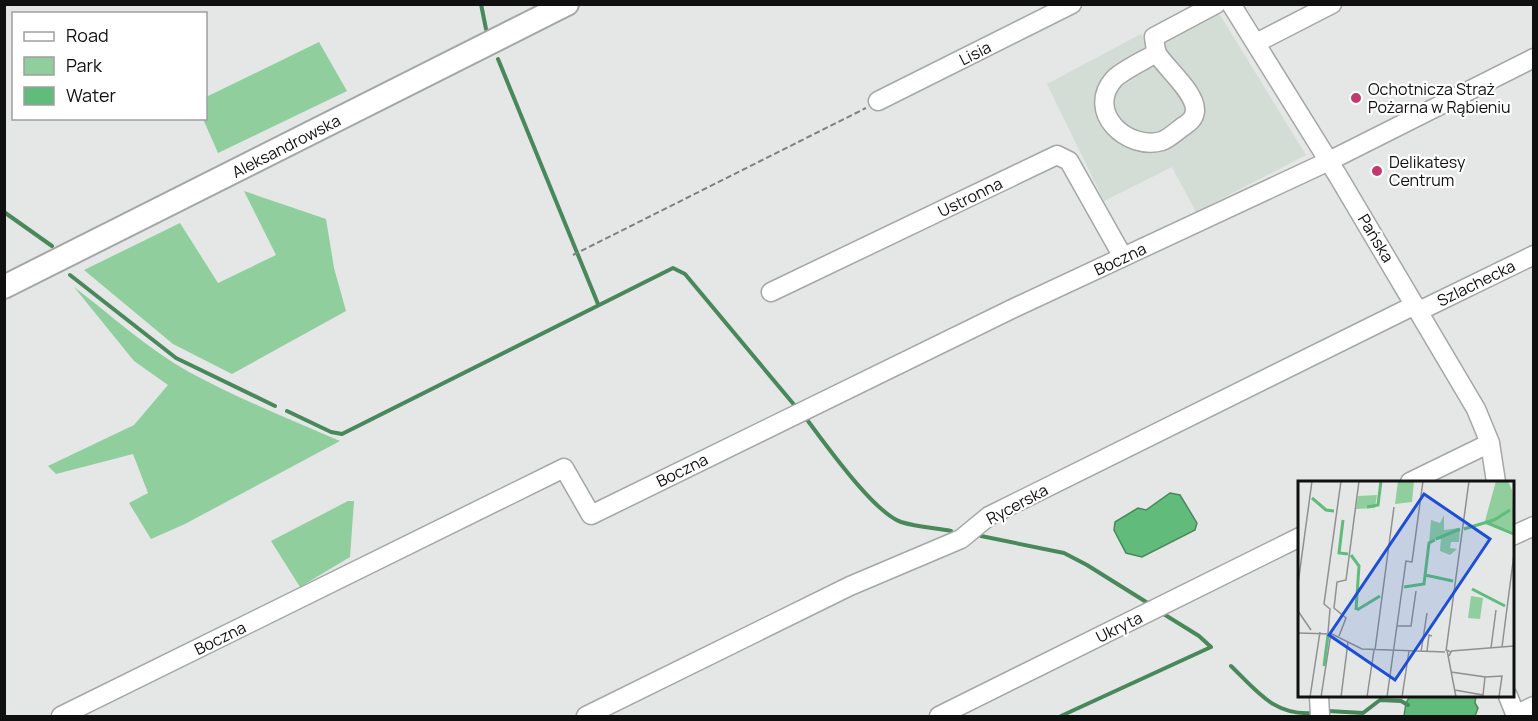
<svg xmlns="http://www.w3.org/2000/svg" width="1538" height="721" font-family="Manrope,sans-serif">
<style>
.built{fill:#d3dcd5}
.green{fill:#90ce9e}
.water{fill:#61bc7b;stroke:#49885b;stroke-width:1.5}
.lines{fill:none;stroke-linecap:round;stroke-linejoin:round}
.stream{stroke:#49885b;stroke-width:4}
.minor-casing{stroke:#a4a7a5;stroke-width:21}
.major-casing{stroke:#a4a7a5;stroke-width:26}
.path{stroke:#7f8180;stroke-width:2;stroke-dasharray:6 3;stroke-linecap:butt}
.minor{stroke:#fff;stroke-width:18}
.major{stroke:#fff;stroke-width:22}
.poi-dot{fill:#c3386f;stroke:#fff;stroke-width:2}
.labels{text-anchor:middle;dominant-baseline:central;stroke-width:4.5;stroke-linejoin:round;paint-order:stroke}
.street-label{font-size:16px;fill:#101010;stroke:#fff}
.poi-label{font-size:16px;fill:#101010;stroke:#fff;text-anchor:start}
.inset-river{fill:none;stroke:#61bc7b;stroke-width:3}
.inset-road{fill:none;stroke:#8f9190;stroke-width:1.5}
.view{fill:#1d4ed8;fill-opacity:0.15;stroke:#1d4ed8;stroke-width:3}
.inset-edge{fill:none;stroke:#101010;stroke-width:3}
</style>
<rect width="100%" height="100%" fill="#e4e7e5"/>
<!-- built -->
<path class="built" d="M 1211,13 L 1220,15 L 1306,155 L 1196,212 L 1172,167 L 1104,201 L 1047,84 L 1141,34 L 1150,52 L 1162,40 Z"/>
<!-- green -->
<path class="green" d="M 319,42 L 347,91 L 218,153 L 203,119 L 206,118 L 206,97 Z
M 244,191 L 326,219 L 334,268 L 346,311 L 232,374 L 173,344 L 84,270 L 180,223 L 218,283 L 276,255 Z
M 74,287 C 111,315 148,349 189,372 C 237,398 289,419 340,441 L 185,524 L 151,539 L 129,503 L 148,493 L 133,454 L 56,474 L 48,466 L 134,425 L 168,385 L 134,361 Z
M 348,501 L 354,501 L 350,557 L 300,587 L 271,541 Z"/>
<!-- water -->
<path class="water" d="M 1170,493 L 1180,495 L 1197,523 L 1195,530 L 1142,557 L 1126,553 L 1114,530 L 1115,522 L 1138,508 L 1146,510 Z
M 1410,696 L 1476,696 L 1475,703 L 1478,708 L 1475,716 L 1404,716 L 1406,703 Z"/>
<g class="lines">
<!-- stream -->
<path class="stream" d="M 481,4 L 486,29
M 498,59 L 598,304
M 4,212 L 52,246
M 70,275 L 176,358 L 275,406
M 287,411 L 331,432 L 342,434 L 673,268 L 685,274 L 796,407
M 805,417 C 824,442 873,512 901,522 C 917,527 935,528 951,531
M 981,536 L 1064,553 L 1087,565 L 1151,605
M 1231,666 C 1257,691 1274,716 1313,713
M 1328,711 L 1363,713 L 1380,700 L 1401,701 L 1408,705
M 1061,716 L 1211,647 L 1199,636 L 1162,613"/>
<defs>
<path id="minor" d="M 1231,4 L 1338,176 L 1476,409 L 1490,443 L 1496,482
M 1256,43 L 1332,4
M 1156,53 C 1145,60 1123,70 1114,79 C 1085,112 1127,151 1162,141 C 1168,139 1176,132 1181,128 C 1188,123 1194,120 1195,111 C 1196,93 1167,69 1158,55 C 1155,50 1155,43 1154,37 L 1216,4
M 878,101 L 1072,4
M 771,292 L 1057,155 L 1069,161 L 1123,257
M 1419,311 L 1534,255
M 1410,482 L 1490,443
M 1512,536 L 1534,526
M 1319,696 L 1320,716
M 1508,696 L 1516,716
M 1515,715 L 1534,706
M 61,716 L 564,468 L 591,515 L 1014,308 L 1329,161 L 1534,58
M 586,716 L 850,586 L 961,539 L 989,516 L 1415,305
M 939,716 L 1300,537"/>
<path id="major" d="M 4,287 L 567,4"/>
</defs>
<!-- minor casing -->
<use href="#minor" class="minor-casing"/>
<!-- major casing -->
<use href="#major" class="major-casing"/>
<!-- path -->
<path class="path" d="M 573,255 L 866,108"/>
<!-- minor -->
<use href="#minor" class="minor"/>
<!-- major -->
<use href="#major" class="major"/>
</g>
<!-- markers -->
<g class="poi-dot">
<circle cx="1356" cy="98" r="6"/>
<circle cx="1377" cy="171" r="6"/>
</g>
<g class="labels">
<!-- street labels -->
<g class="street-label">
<text transform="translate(975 53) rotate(-27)">Lisia</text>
<text transform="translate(286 146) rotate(-27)">Aleksandrowska</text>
<text transform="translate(970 197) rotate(-26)">Ustronna</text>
<text transform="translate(1376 238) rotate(59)">Pańska</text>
<text transform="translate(1120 259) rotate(-25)">Boczna</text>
<text transform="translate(1476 283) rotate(-26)">Szlachecka</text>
<text transform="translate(682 470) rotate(-26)">Boczna</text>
<text transform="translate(1017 504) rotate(-28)">Rycerska</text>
<text transform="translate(1119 627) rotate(-26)">Ukryta</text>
<text transform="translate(220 638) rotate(-26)">Boczna</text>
</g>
<!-- poi labels -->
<g class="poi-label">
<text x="1368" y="89">Ochotnicza Straż<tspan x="1368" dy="18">Pożarna w Rąbieniu</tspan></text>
<text x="1389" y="162">Delikatesy<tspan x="1389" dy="18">Centrum</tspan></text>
</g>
</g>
<!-- overview -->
<g transform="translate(1298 481)">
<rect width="216" height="216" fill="#e4e7e5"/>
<path d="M 100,0 L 116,0 L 114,21 L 97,23 ZM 198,0 L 210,0 L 214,9 L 216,51 L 187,40 ZM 79,14 L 77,27 L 58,28 L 60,15 ZM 146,34 L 146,49 L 161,47 L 131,62 L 133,39 L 142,42 ZM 162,49 L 161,61 L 153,61 L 152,67 L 159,68 L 152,74 L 142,70 L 143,56 ZM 173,115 L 185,117 L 182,138 L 170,137 Z" fill="#90ce9e"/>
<path class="inset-river" d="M 14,17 L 28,29 L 36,30M 69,26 L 80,24 L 83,0M 45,39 L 41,72 L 50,73M 187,41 L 216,53M 166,48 L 196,39 L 212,29M 138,58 L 162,48M 53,74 L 61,85 L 58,129M 127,94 L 155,100M 106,106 L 126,103 L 131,62 L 137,59M 174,108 L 207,125M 59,129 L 82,115M 26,185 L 30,154"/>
<path class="inset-road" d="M 0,103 L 14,0M 0,130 L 13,149M 99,145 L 113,145 L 118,110M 0,152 L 34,153 L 64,168 L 147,171M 30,152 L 32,128 L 26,123 L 43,0M 41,155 L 48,137 L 36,127 L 39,101 L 48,99 L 61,0M 204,166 L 216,73M 193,167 L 198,129M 77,169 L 96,26M 129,170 L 131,154 L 134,155M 148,170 L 171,0M 153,170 L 216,165M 123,171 L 129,132M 151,175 L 153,171 L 149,169 L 158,216M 153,191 L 187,196 L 185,214 L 157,209M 187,196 L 204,195 L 201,216M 12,216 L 22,151M 23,216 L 33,152M 43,216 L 50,161M 69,216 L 76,169M 89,216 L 108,80 L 114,81 L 125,0M 104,216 L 111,170"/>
<path class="view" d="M 126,13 L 192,58 L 97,199 L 31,154 Z"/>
<rect width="216" height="216" class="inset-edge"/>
</g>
<!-- border -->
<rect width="1538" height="721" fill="none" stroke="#101010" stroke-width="12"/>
<!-- legend -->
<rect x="12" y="12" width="195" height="108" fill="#ffffff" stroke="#9f9f9f" stroke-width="1.5"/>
<rect x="24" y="32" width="30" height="9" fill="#ffffff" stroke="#9f9f9f" stroke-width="1.5"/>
<text x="66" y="42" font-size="18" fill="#101010">Road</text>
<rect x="24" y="57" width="30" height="18" fill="#90ce9e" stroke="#9f9f9f" stroke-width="1.5"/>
<text x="66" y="72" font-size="18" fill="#101010">Park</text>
<rect x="24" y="87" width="30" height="18" fill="#61bc7b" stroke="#9f9f9f" stroke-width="1.5"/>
<text x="66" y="102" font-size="18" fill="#101010">Water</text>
</svg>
